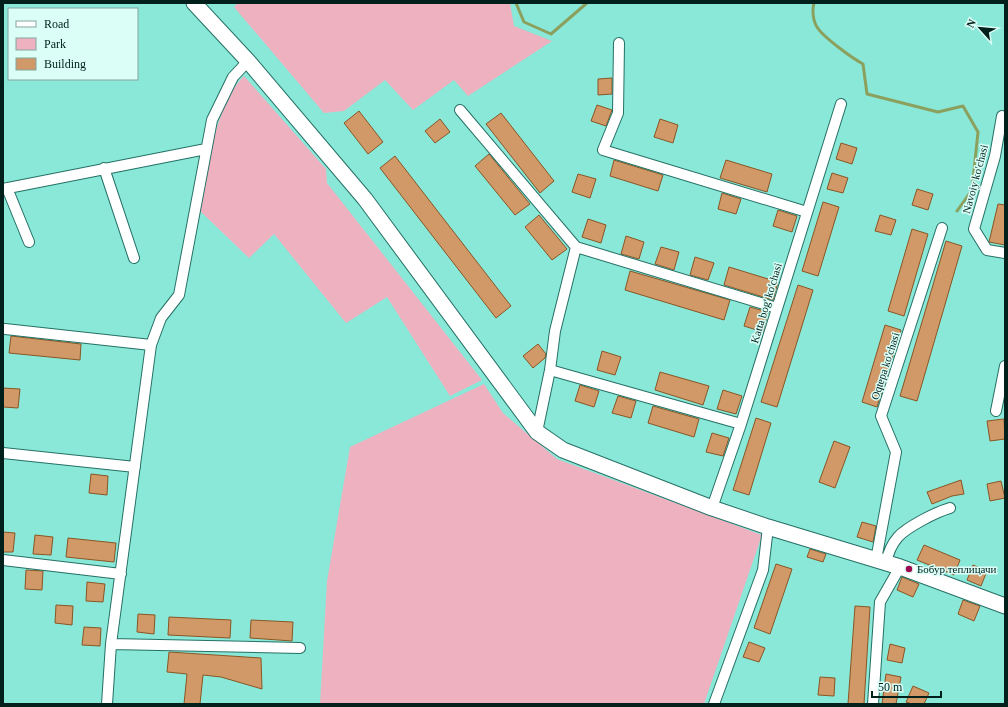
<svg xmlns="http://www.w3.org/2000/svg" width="1008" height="707" font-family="'Times New Roman',serif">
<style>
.green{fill:#eeb1c0}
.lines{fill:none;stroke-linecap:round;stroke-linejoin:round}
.stream{stroke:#8ca05e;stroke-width:3}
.building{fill:#d09967;stroke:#895625}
.minor-casing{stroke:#257065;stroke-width:12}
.secondary-casing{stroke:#257065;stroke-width:17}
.minor{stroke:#fff;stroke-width:10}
.secondary{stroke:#fff;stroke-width:15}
.poi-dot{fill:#9f084f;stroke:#dbfef7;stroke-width:1.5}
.labels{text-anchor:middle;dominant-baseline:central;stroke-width:3;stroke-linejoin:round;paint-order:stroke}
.street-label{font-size:11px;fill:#011f1b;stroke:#dbfef7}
.poi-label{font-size:11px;fill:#011f1b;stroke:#dbfef7;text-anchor:start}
</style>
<rect width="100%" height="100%" fill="#8ae8d9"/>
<!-- green -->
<path class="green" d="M 238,3 L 510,3 L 514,26 L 552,41 L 468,96 L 454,80 L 413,110 L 385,80 L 344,111 L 324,113 L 234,7 Z
M 244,76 L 326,169 L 327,183 L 482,380 L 450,396 L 387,297 L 346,323 L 274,234 L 249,258 L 197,208 C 206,171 217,102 244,76 Z
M 484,384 L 503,413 L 557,459 L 762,535 L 704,704 L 320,704 L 327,581 L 350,447 Z"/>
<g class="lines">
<!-- stream -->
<path class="stream" d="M 516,3 L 524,22 L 551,34 L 587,3
M 814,3 C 812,10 813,21 817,27 C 823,37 852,58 863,64 L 867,94 L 938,112 L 963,106 L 978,132 L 972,190 L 957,211"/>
</g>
<!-- building -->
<path class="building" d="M 612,78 L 612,94 L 598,95 L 598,79 Z
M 597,105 L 612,110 L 606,126 L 591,121 Z
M 359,111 L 383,142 L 368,154 L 344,123 Z
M 501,113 L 554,181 L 540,193 L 486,124 Z
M 440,119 L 450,132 L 435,143 L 425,131 Z
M 660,119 L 678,125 L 673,143 L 654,137 Z
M 841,143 L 857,148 L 852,164 L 836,159 Z
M 489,154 L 530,204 L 515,215 L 475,166 Z
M 395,156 L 511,306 L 496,318 L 380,168 Z
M 614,160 L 663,175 L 658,191 L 610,176 Z
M 726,160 L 772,174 L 767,192 L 720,178 Z
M 832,173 L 848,178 L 843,193 L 827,189 Z
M 578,174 L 596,179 L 590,198 L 572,192 Z
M 917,189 L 933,194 L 928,210 L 912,205 Z
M 722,193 L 741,199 L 736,214 L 718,209 Z
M 823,202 L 839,207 L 818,276 L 802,271 Z
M 998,204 L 1005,205 L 1005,245 L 989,242 Z
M 778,210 L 797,216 L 792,232 L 773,226 Z
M 539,215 L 567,249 L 552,260 L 525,227 Z
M 880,215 L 896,220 L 891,235 L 875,231 Z
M 588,219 L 606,225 L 601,243 L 582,237 Z
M 912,229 L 928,234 L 904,316 L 888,311 Z
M 626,236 L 644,242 L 639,259 L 621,254 Z
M 946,241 L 962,246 L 917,401 L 900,396 Z
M 661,247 L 679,252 L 674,270 L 655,264 Z
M 695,257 L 714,263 L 708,280 L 690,275 Z
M 729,267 L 778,282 L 773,300 L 724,285 Z
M 630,271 L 730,300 L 724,320 L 625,290 Z
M 798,285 L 813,290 L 777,407 L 761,402 Z
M 750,307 L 768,312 L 763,332 L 744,326 Z
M 885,325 L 901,330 L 877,407 L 862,402 Z
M 11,336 L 81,344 L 80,360 L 9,353 Z
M 538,344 L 546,354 L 545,358 L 533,368 L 523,356 Z
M 602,351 L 621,357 L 615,375 L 597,370 Z
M 660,372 L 709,386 L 703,405 L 655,390 Z
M 580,385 L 599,391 L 594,407 L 575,401 Z
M 3,388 L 20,389 L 18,408 L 3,407 Z
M 723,390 L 742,396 L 736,414 L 717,409 Z
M 618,396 L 636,401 L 631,418 L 612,413 Z
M 653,406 L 699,419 L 694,437 L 648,423 Z
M 756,418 L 771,423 L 749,495 L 733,490 Z
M 1004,419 L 1005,439 L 990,441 L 987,421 Z
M 712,433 L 729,438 L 723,456 L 706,452 Z
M 834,441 L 850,447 L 835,488 L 819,482 Z
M 91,474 L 108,476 L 107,495 L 89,493 Z
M 961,480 L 964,494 L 952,496 L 932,504 L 927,492 Z
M 1001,481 L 1005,498 L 990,501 L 987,484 Z
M 862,522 L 876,526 L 873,542 L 857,537 Z
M 3,532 L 15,533 L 13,552 L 3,552 Z
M 35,535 L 53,537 L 51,555 L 33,554 Z
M 68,538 L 116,543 L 114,562 L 66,557 Z
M 924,545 L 960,560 L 954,575 L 917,560 Z
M 810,549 L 826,554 L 823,562 L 807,557 Z
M 776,564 L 792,569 L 770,634 L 754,628 Z
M 973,565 L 987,571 L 981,586 L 967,580 Z
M 26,570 L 43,571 L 42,590 L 25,589 Z
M 902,577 L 919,584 L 913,597 L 897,590 Z
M 87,582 L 105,584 L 103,602 L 86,601 Z
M 963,600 L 980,606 L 974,621 L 958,614 Z
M 56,605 L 73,606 L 72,625 L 55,623 Z
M 855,606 L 870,607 L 864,704 L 848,704 Z
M 138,614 L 155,615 L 154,634 L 137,632 Z
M 169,617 L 231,620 L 230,638 L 168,635 Z
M 251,620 L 293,622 L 292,641 L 250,638 Z
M 84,627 L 101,628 L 100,646 L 82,645 Z
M 749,642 L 765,648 L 759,662 L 743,657 Z
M 890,644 L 905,648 L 902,663 L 887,660 Z
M 169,652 L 261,658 L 262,689 L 221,677 L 203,675 L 200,704 L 184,704 L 187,674 L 167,672 Z
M 886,674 L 901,677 L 896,704 L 882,704 Z
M 820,677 L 835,678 L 834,696 L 818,695 Z
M 913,686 L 929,693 L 924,704 L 912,704 L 906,702 Z"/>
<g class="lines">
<defs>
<path id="minor" d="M 619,43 L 618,113 L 603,150 L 807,212
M 460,110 L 576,247 L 777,308
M 1002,116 L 995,156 L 974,229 L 987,250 L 1005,253
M 104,168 L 134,258
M 7,188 L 29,242
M 3,189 L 206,149
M 5,329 L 151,345
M 550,370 L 741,424
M 996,411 L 1005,366
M 537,432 L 550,370 L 555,331 L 576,247
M 3,453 L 135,467
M 712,508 L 741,424 L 841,104
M 3,560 L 121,574
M 876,560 L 896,452 L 881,416 L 942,228
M 886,563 C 888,553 891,545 898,537 C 907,527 936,512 950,508
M 111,644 L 300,648
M 107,704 L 111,644 L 151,345 L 161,318 L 179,295 L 212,120 L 233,77 L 248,61
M 714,704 L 763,570 L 768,527
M 873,704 L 880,602 L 900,567"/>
<path id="secondary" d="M 194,3 L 248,61 L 365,199 L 537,432 L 563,450 L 712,508 L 768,527 L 900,567 L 1005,606"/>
</defs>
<!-- minor casing -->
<use href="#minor" class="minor-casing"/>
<!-- secondary casing -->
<use href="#secondary" class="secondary-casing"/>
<!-- minor -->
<use href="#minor" class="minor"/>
<!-- secondary -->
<use href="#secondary" class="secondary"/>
</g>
<!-- markers -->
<circle class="poi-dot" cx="909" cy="569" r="4"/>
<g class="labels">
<!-- street labels -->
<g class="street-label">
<text transform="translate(975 179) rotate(-75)">Navoiy ko'chasi</text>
<text transform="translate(766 303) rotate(-73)">Katta bog' ko'chasi</text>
<text transform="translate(885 366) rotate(-72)">Oqtepa ko'chasi</text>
</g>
<!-- poi labels -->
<g class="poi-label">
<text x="917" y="569">Бобур теплицачи</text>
</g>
</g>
<!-- border -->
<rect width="1008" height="707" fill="none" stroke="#011f1b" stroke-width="8"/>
<!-- legend -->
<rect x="8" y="8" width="130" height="72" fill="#dbfef7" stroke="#84a59f"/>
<rect x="16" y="21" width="20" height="6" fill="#ffffff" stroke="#84a59f"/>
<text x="44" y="28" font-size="12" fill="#011f1b">Road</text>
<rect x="16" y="38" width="20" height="12" fill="#eeb1c0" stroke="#84a59f"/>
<text x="44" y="48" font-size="12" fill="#011f1b">Park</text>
<rect x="16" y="58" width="20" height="12" fill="#d09967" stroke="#84a59f"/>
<text x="44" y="68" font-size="12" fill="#011f1b">Building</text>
<!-- north arrow -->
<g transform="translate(980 28) rotate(297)" stroke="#dbfef7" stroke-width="3" paint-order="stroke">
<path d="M0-3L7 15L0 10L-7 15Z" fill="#011f1b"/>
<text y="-6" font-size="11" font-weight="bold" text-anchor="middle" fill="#011f1b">N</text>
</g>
<!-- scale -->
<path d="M872 691v6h69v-6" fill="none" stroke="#011f1b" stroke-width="2"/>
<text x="878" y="691" font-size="12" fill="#011f1b" stroke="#dbfef7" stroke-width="3" paint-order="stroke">50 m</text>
</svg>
